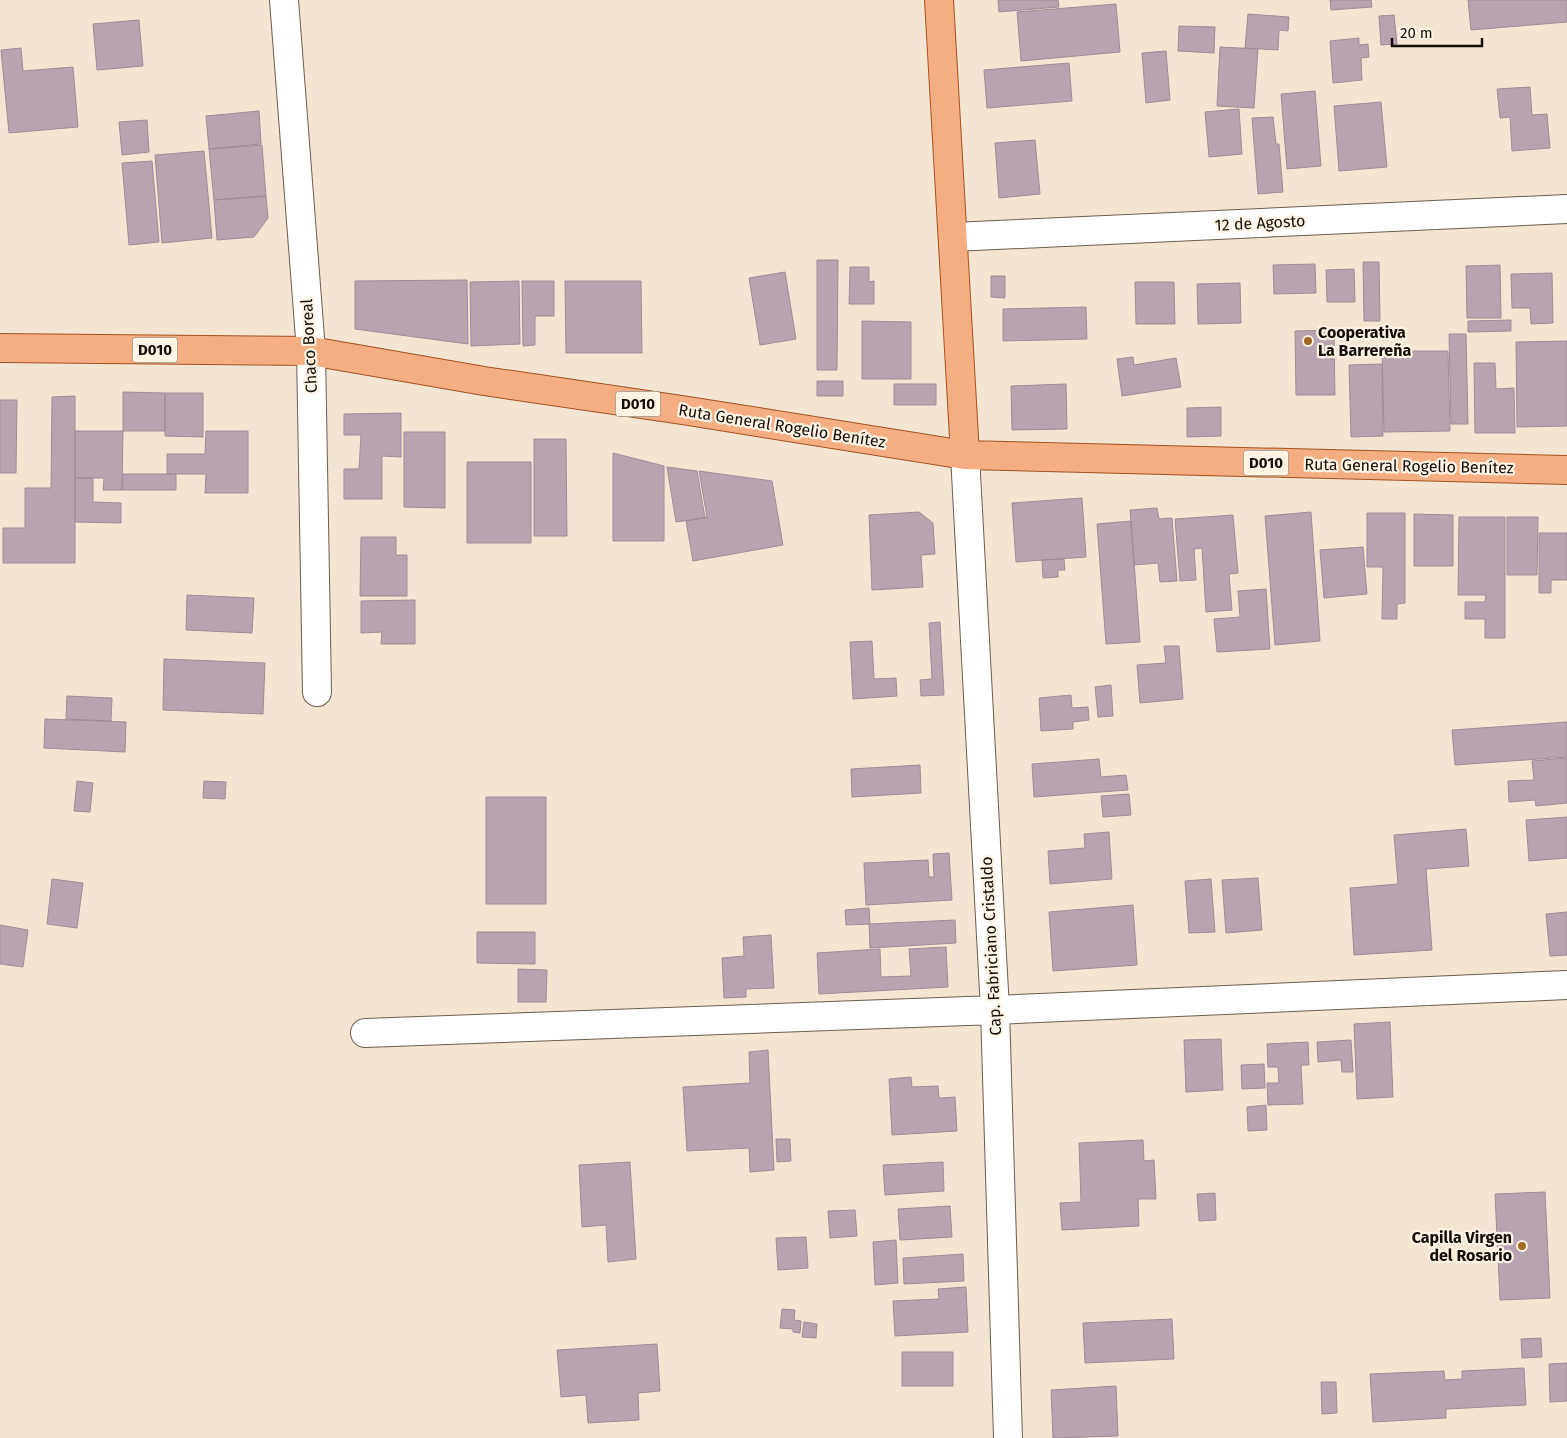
<svg xmlns="http://www.w3.org/2000/svg" width="1567" height="1438" font-family="'Fira Sans',sans-serif">
<style>
.building{fill:#b8a4b1;stroke:#9f8b98}
.lines{fill:none;stroke-linecap:round;stroke-linejoin:round}
.minor-casing{stroke:#6a5e4e;stroke-width:30}
.major-casing{stroke:#a15320;stroke-width:30}
.minor{stroke:#fff;stroke-width:28}
.major{stroke:#f4ae81;stroke-width:28}
.poi-dot{fill:#a06a25;stroke:#fff3e4;stroke-width:2}
.labels{text-anchor:middle;dominant-baseline:central;stroke-width:4.5;stroke-linejoin:round;paint-order:stroke}
.shield{fill:#fff3e4;stroke:#5a534a;stroke-width:1}
.shield-label{font-size:15px;font-weight:bold;fill:#130e08}
.street-label{font-size:16px;fill:#130e08;stroke:#fff3e4}
.poi-label{font-size:16px;font-weight:bold;fill:#130e08;stroke:#fff3e4;text-anchor:start}
</style>
<rect width="100%" height="100%" fill="#f4e5d3"/>
<!-- building -->
<path class="building" d="M 998,0 L 1058,0 L 1059,7 L 999,12 Z
M 1330,0 L 1371,0 L 1372,7 L 1331,10 Z
M 1468,0 L 1567,0 L 1567,22 L 1471,30 Z
M 1116,4 L 1120,52 L 1021,61 L 1017,12 Z
M 1248,14 L 1289,17 L 1288,31 L 1279,30 L 1278,50 L 1245,48 Z
M 1394,15 L 1397,44 L 1381,45 L 1379,16 Z
M 139,20 L 143,66 L 97,70 L 93,24 Z
M 1179,26 L 1215,27 L 1214,53 L 1178,51 Z
M 1359,38 L 1359,45 L 1368,44 L 1369,57 L 1361,58 L 1362,80 L 1333,83 L 1330,41 Z
M 1220,47 L 1258,49 L 1254,108 L 1217,106 Z
M 21,48 L 23,71 L 73,67 L 78,127 L 9,133 L 1,50 Z
M 1166,51 L 1170,100 L 1146,103 L 1142,53 Z
M 1069,63 L 1072,101 L 987,108 L 984,70 Z
M 1530,87 L 1532,115 L 1547,114 L 1550,148 L 1512,151 L 1510,117 L 1500,118 L 1497,89 Z
M 1315,91 L 1321,166 L 1287,169 L 1281,94 Z
M 1381,102 L 1387,167 L 1339,171 L 1334,106 Z
M 1239,109 L 1242,154 L 1209,157 L 1205,112 Z
M 259,111 L 261,144 L 209,149 L 206,116 Z
M 1273,117 L 1276,144 L 1279,144 L 1283,192 L 1258,194 L 1252,118 Z
M 147,120 L 149,152 L 122,155 L 119,122 Z
M 1035,140 L 1040,194 L 999,198 L 995,143 Z
M 262,145 L 266,196 L 214,200 L 209,149 Z
M 204,151 L 212,238 L 162,243 L 155,155 Z
M 152,161 L 159,242 L 129,245 L 122,163 Z
M 266,196 L 268,218 L 254,237 L 217,240 L 214,200 Z
M 817,260 L 838,260 L 837,370 L 817,370 Z
M 1363,262 L 1379,262 L 1380,321 L 1364,321 Z
M 1315,264 L 1316,293 L 1274,294 L 1273,265 Z
M 1500,265 L 1501,318 L 1467,318 L 1466,266 Z
M 850,267 L 869,267 L 869,282 L 874,281 L 874,304 L 849,304 Z
M 1354,269 L 1355,302 L 1327,302 L 1326,270 Z
M 785,272 L 796,339 L 760,345 L 749,278 Z
M 1552,273 L 1553,323 L 1531,324 L 1530,308 L 1512,308 L 1511,274 Z
M 991,276 L 1005,276 L 1005,298 L 991,297 Z
M 467,280 L 468,344 L 355,329 L 355,281 Z
M 519,281 L 520,344 L 471,346 L 470,282 Z
M 522,281 L 554,281 L 554,316 L 535,316 L 535,345 L 523,346 Z
M 565,281 L 641,281 L 642,353 L 566,353 Z
M 1135,282 L 1174,282 L 1175,324 L 1136,324 Z
M 1240,283 L 1241,323 L 1198,324 L 1197,284 Z
M 1086,307 L 1087,339 L 1003,341 L 1003,309 Z
M 1511,320 L 1511,331 L 1468,332 L 1468,321 Z
M 862,321 L 911,322 L 911,379 L 862,379 Z
M 1334,330 L 1335,395 L 1296,395 L 1295,331 Z
M 1449,334 L 1466,334 L 1468,424 L 1451,424 Z
M 1567,341 L 1567,426 L 1517,427 L 1516,342 Z
M 1410,346 L 1410,351 L 1448,351 L 1450,431 L 1384,432 L 1382,347 Z
M 1133,357 L 1134,365 L 1176,358 L 1181,387 L 1122,396 L 1117,359 Z
M 1474,363 L 1495,363 L 1496,389 L 1514,388 L 1515,433 L 1475,433 Z
M 1382,364 L 1383,436 L 1351,437 L 1349,365 Z
M 817,381 L 843,381 L 843,396 L 817,396 Z
M 894,384 L 936,384 L 936,405 L 894,405 Z
M 1066,384 L 1067,429 L 1012,430 L 1011,386 Z
M 123,392 L 165,393 L 165,431 L 123,431 Z
M 165,393 L 203,393 L 203,437 L 165,436 Z
M 75,396 L 75,563 L 3,563 L 3,528 L 25,528 L 25,488 L 51,488 L 52,397 Z
M 0,400 L 17,400 L 16,473 L 0,473 Z
M 1221,407 L 1221,436 L 1187,437 L 1187,408 Z
M 401,413 L 401,457 L 382,456 L 382,499 L 344,499 L 344,469 L 359,469 L 361,435 L 344,435 L 344,414 Z
M 75,431 L 123,431 L 122,490 L 103,490 L 104,478 L 75,478 Z
M 206,431 L 248,431 L 248,493 L 205,493 L 206,474 L 167,474 L 167,454 L 205,454 Z
M 404,432 L 445,432 L 445,508 L 404,507 Z
M 534,439 L 566,439 L 567,536 L 534,536 Z
M 613,453 L 664,466 L 664,541 L 613,541 Z
M 467,462 L 531,462 L 531,543 L 467,543 Z
M 667,467 L 697,471 L 705,518 L 676,522 Z
M 699,471 L 772,481 L 783,545 L 693,561 L 686,521 L 707,517 Z
M 123,474 L 176,474 L 176,490 L 122,490 Z
M 75,478 L 93,478 L 93,502 L 121,503 L 121,523 L 75,522 Z
M 1082,498 L 1086,557 L 1016,562 L 1012,503 Z
M 1157,508 L 1159,519 L 1172,518 L 1177,581 L 1160,582 L 1158,563 L 1134,565 L 1130,510 Z
M 919,512 L 933,523 L 935,554 L 921,555 L 923,587 L 872,590 L 869,515 Z
M 1311,512 L 1320,641 L 1275,645 L 1265,516 Z
M 1367,513 L 1405,513 L 1405,603 L 1397,604 L 1397,619 L 1382,619 L 1383,567 L 1367,567 Z
M 1414,514 L 1453,515 L 1453,566 L 1414,566 Z
M 1233,515 L 1238,573 L 1229,574 L 1232,610 L 1206,612 L 1202,548 L 1194,549 L 1196,580 L 1180,581 L 1175,519 Z
M 1459,517 L 1505,517 L 1505,638 L 1485,638 L 1485,619 L 1465,619 L 1465,602 L 1485,602 L 1486,595 L 1458,595 Z
M 1507,517 L 1538,517 L 1537,575 L 1507,575 Z
M 1131,521 L 1140,642 L 1106,644 L 1097,524 Z
M 1539,533 L 1567,533 L 1567,580 L 1551,580 L 1551,593 L 1539,593 Z
M 361,537 L 396,537 L 396,555 L 407,555 L 407,596 L 360,596 Z
M 1363,547 L 1367,594 L 1324,598 L 1320,550 Z
M 1064,559 L 1065,570 L 1058,570 L 1058,577 L 1043,578 L 1042,560 Z
M 1266,589 L 1270,649 L 1217,652 L 1214,619 L 1240,617 L 1238,591 Z
M 187,595 L 254,598 L 252,633 L 186,630 Z
M 415,600 L 415,644 L 381,644 L 382,632 L 361,633 L 361,601 Z
M 940,622 L 944,695 L 921,696 L 920,680 L 932,679 L 929,623 Z
M 872,641 L 874,679 L 896,678 L 897,696 L 853,699 L 850,642 Z
M 1164,646 L 1179,646 L 1183,699 L 1140,703 L 1137,665 L 1166,663 Z
M 164,659 L 265,663 L 263,714 L 163,710 Z
M 1111,685 L 1113,716 L 1098,717 L 1095,687 Z
M 1071,695 L 1072,708 L 1088,707 L 1089,720 L 1073,722 L 1073,729 L 1041,731 L 1039,698 Z
M 67,696 L 112,698 L 111,721 L 66,719 Z
M 45,719 L 126,722 L 125,752 L 44,748 Z
M 1567,722 L 1567,757 L 1455,765 L 1452,730 Z
M 1567,758 L 1567,803 L 1536,806 L 1535,800 L 1509,802 L 1508,781 L 1534,780 L 1532,761 Z
M 1099,759 L 1101,777 L 1126,775 L 1128,790 L 1034,797 L 1032,764 Z
M 920,765 L 921,793 L 852,797 L 851,769 Z
M 77,781 L 93,783 L 90,812 L 74,811 Z
M 204,781 L 226,782 L 225,799 L 203,798 Z
M 1129,794 L 1131,815 L 1103,817 L 1101,796 Z
M 486,797 L 546,797 L 546,904 L 486,904 Z
M 1567,817 L 1567,858 L 1529,861 L 1526,820 Z
M 1466,829 L 1469,866 L 1426,869 L 1432,950 L 1354,955 L 1350,888 L 1398,884 L 1394,835 Z
M 1109,832 L 1112,879 L 1050,884 L 1048,851 L 1085,848 L 1084,834 Z
M 949,853 L 952,900 L 866,905 L 864,863 L 928,860 L 929,877 L 934,877 L 933,854 Z
M 1258,878 L 1262,930 L 1226,933 L 1222,880 Z
M 52,879 L 83,883 L 77,928 L 47,924 Z
M 1211,879 L 1215,932 L 1189,933 L 1185,881 Z
M 1133,905 L 1137,965 L 1053,971 L 1049,912 Z
M 869,908 L 870,924 L 846,925 L 845,910 Z
M 1567,912 L 1567,955 L 1550,956 L 1546,914 Z
M 955,920 L 956,943 L 870,948 L 869,924 Z
M 0,925 L 28,930 L 23,967 L 0,964 Z
M 477,932 L 535,932 L 535,964 L 477,963 Z
M 771,935 L 774,988 L 746,989 L 746,997 L 724,998 L 722,958 L 744,956 L 743,937 Z
M 946,947 L 948,987 L 819,994 L 817,953 L 880,949 L 881,977 L 911,976 L 909,949 Z
M 518,969 L 547,970 L 546,1002 L 518,1002 Z
M 1390,1022 L 1393,1097 L 1357,1099 L 1354,1024 Z
M 1221,1039 L 1223,1090 L 1186,1092 L 1184,1040 Z
M 1351,1040 L 1353,1072 L 1342,1072 L 1341,1060 L 1318,1062 L 1317,1042 Z
M 1308,1042 L 1309,1065 L 1301,1065 L 1303,1104 L 1268,1105 L 1267,1083 L 1279,1083 L 1278,1067 L 1268,1067 L 1267,1044 Z
M 768,1050 L 774,1170 L 750,1172 L 749,1148 L 687,1151 L 683,1087 L 750,1083 L 749,1052 Z
M 1264,1064 L 1265,1088 L 1242,1089 L 1241,1065 Z
M 911,1077 L 912,1087 L 938,1086 L 939,1098 L 955,1097 L 957,1131 L 892,1135 L 889,1079 Z
M 1266,1105 L 1267,1130 L 1248,1131 L 1247,1107 Z
M 776,1139 L 790,1139 L 791,1161 L 777,1162 Z
M 1143,1140 L 1144,1161 L 1154,1160 L 1156,1199 L 1138,1199 L 1139,1226 L 1062,1230 L 1060,1203 L 1081,1202 L 1079,1143 Z
M 630,1162 L 636,1259 L 608,1262 L 606,1225 L 582,1227 L 579,1165 Z
M 943,1162 L 944,1191 L 885,1195 L 883,1165 Z
M 1545,1192 L 1550,1298 L 1500,1300 L 1495,1194 Z
M 1215,1193 L 1216,1220 L 1199,1221 L 1197,1194 Z
M 950,1206 L 952,1237 L 900,1240 L 898,1209 Z
M 855,1210 L 857,1236 L 830,1238 L 828,1211 Z
M 806,1237 L 808,1268 L 778,1270 L 776,1238 Z
M 896,1240 L 898,1283 L 875,1285 L 873,1242 Z
M 963,1254 L 964,1281 L 904,1284 L 903,1258 Z
M 966,1287 L 968,1332 L 895,1336 L 893,1301 L 939,1299 L 938,1289 Z
M 782,1309 L 795,1310 L 794,1320 L 801,1321 L 800,1333 L 793,1332 L 793,1329 L 780,1328 Z
M 1172,1319 L 1174,1359 L 1085,1363 L 1083,1323 Z
M 804,1322 L 817,1324 L 816,1338 L 802,1337 Z
M 1541,1338 L 1542,1357 L 1522,1358 L 1521,1339 Z
M 657,1344 L 660,1391 L 638,1393 L 639,1420 L 588,1423 L 586,1395 L 561,1397 L 557,1350 Z
M 902,1352 L 953,1352 L 953,1386 L 902,1386 Z
M 1567,1363 L 1567,1401 L 1550,1402 L 1549,1364 Z
M 1524,1368 L 1526,1405 L 1446,1409 L 1446,1418 L 1373,1422 L 1370,1374 L 1444,1371 L 1445,1380 L 1462,1379 L 1462,1371 Z
M 1321,1382 L 1336,1382 L 1337,1413 L 1322,1414 Z
M 1116,1386 L 1118,1436 L 1053,1438 L 1051,1390 Z"/>
<g class="lines">
<defs>
<path id="minor" d="M 284,0 L 311,351 L 317,692
M 953,237 L 1567,209
M 965,455 L 995,1010 L 1008,1438
M 365,1033 L 995,1010 L 1567,985"/>
<path id="major" d="M 939,0 L 965,455
M 0,348 L 311,351 L 484,381 L 682,410 L 965,455 L 1567,470"/>
</defs>
<!-- minor casing -->
<use href="#minor" class="minor-casing"/>
<!-- major casing -->
<use href="#major" class="major-casing"/>
<!-- minor -->
<use href="#minor" class="minor"/>
<!-- major -->
<use href="#major" class="major"/>
</g>
<!-- markers -->
<g class="poi-dot">
<circle cx="1308" cy="341" r="5"/>
<circle cx="1522" cy="1246" r="5"/>
</g>
<g class="labels">
<!-- shield labels -->
<g class="shield">
<rect x="132.5" y="337.5" width="45" height="25" rx="4"/>
<rect x="615.5" y="391.5" width="45" height="25" rx="4"/>
<rect x="1243.5" y="450.5" width="45" height="25" rx="4"/>
</g>
<g class="shield-label">
<text x="155" y="350">D010</text>
<text x="638" y="404">D010</text>
<text x="1266" y="463">D010</text>
</g>
<!-- street labels -->
<g class="street-label">
<text transform="translate(1260 223) rotate(-3)">12 de Agosto</text>
<text transform="translate(309 346) rotate(-93)">Chaco Boreal</text>
<text transform="translate(782 426) rotate(9)">Ruta General Rogelio Benítez</text>
<text transform="translate(1409 466) rotate(1)">Ruta General Rogelio Benítez</text>
<text transform="translate(991 946) rotate(-93)">Cap. Fabriciano Cristaldo</text>
</g>
<!-- poi labels -->
<g class="poi-label">
<text x="1318" y="332">Cooperativa<tspan x="1318" dy="18">La Barrereña</tspan></text>
<text x="1512" y="1237" text-anchor="end">Capilla Virgen<tspan x="1512" dy="18">del Rosario</tspan></text>
</g>
</g>
<!-- scale -->
<path d="M1392 38v8h90v-8" fill="none" stroke="#130e08" stroke-width="2.5"/>
<text x="1400" y="38" font-size="15" fill="#130e08" stroke="#fff3e4" stroke-width="4" paint-order="stroke">20 m</text>
</svg>
